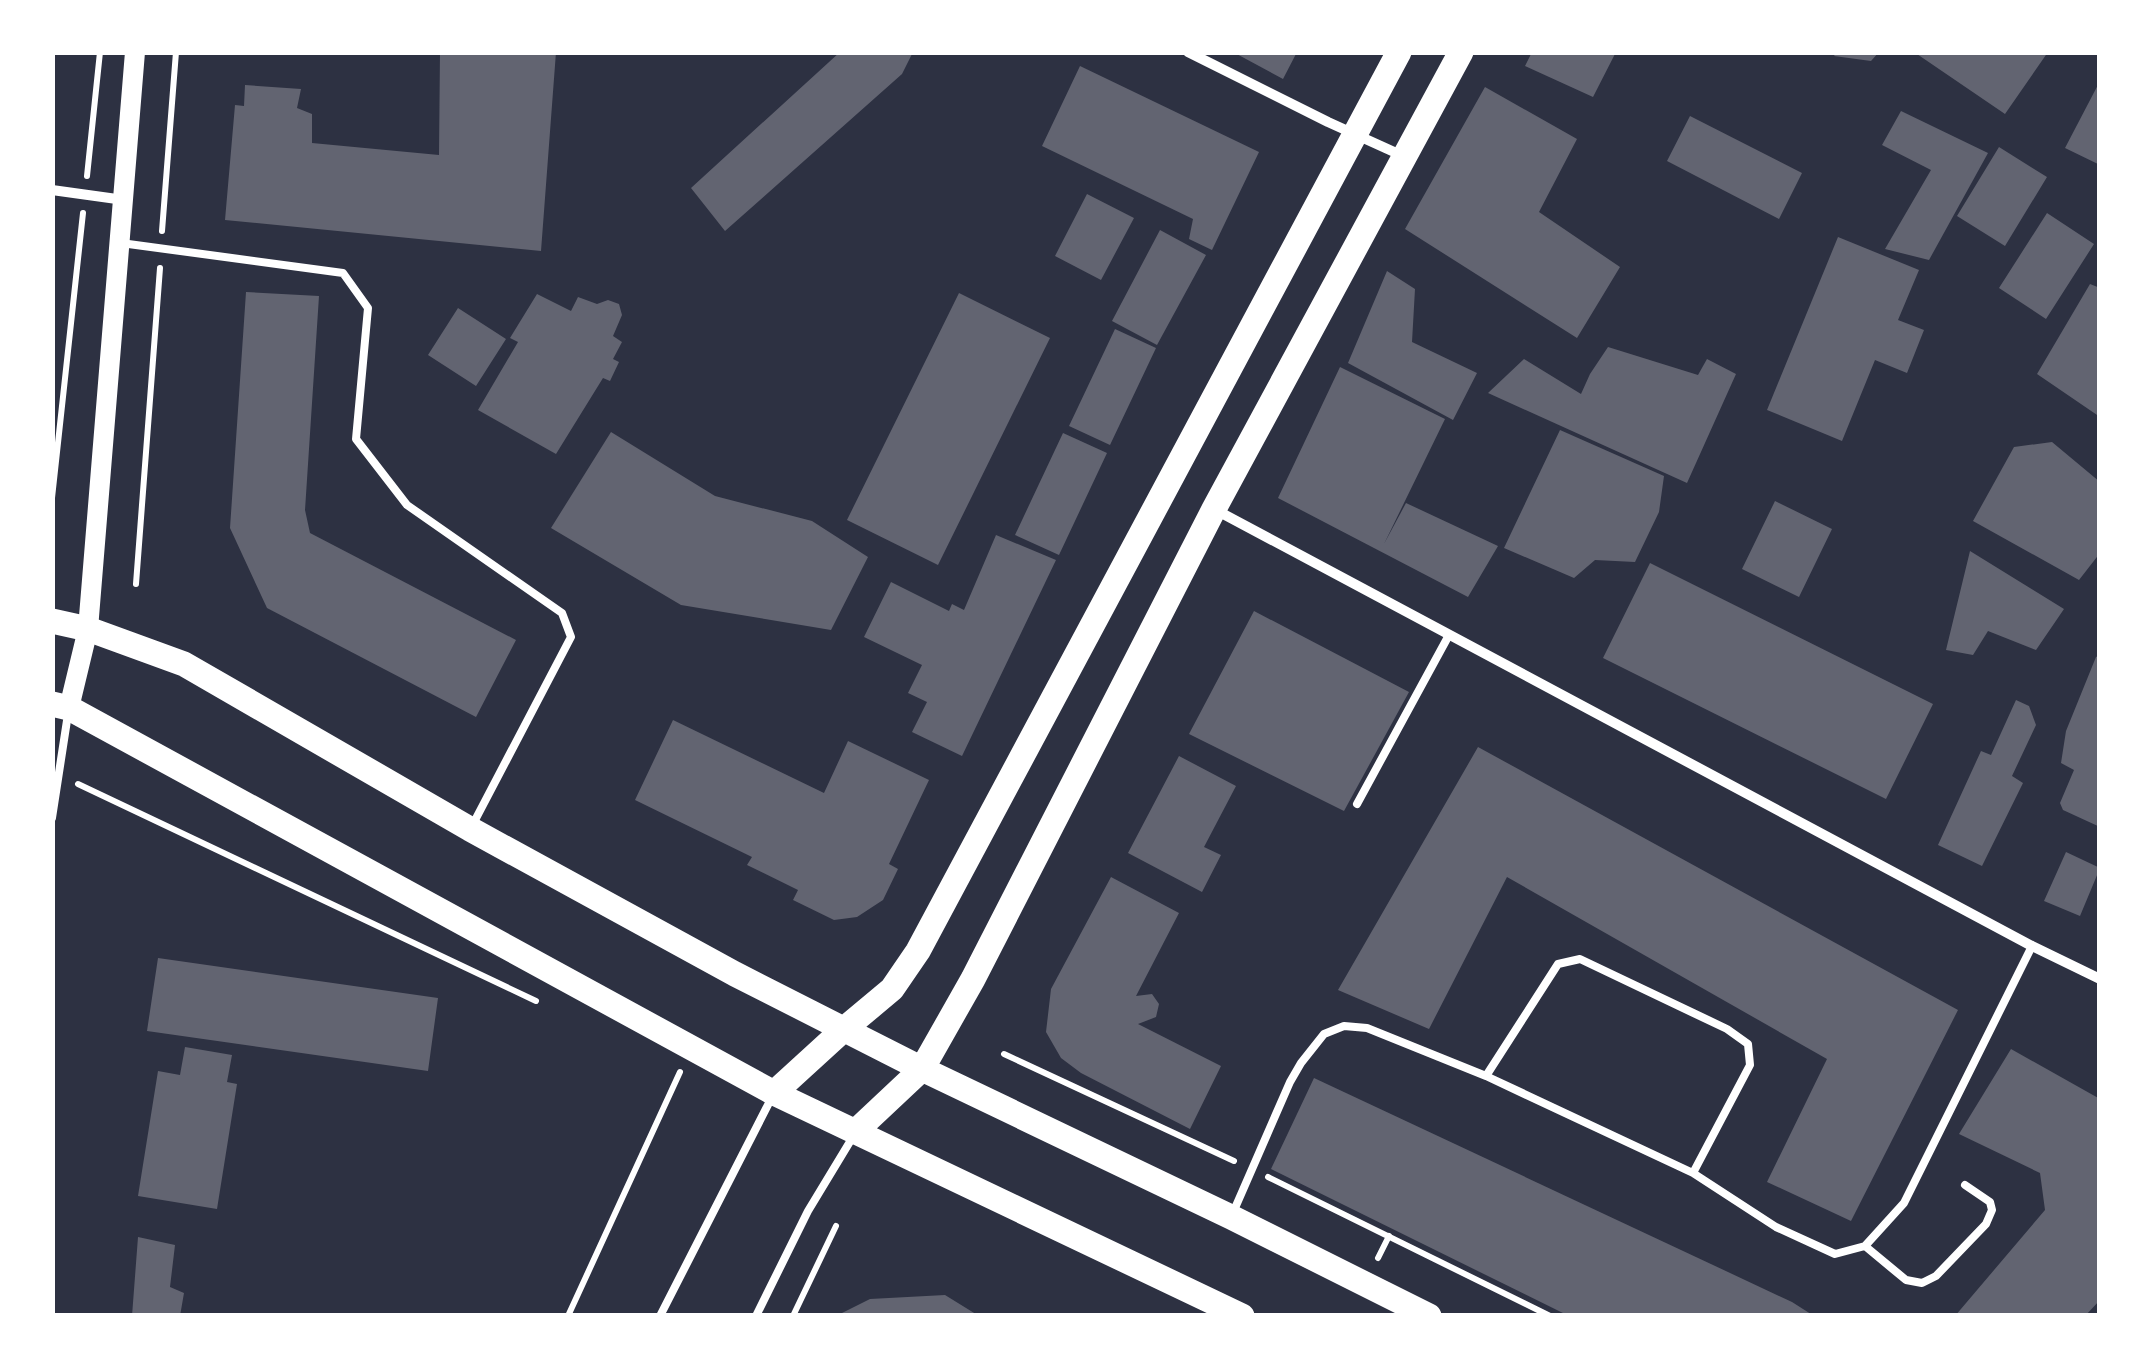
<svg xmlns="http://www.w3.org/2000/svg" width="2152" height="1368" font-family="Ubuntu,sans-serif">
<style>
.building{fill:#626471}
.lines{fill:none;stroke-linecap:round;stroke-linejoin:round}
.path{stroke:#fff;stroke-width:6}
.service{stroke:#fff;stroke-width:8}
.minor{stroke:#fff;stroke-width:10}
.secondary{stroke:#fff;stroke-width:20}
.primary{stroke:#fff;stroke-width:25}
</style>
<rect width="100%" height="100%" fill="#2d3142"/>
<!-- building -->
<path class="building" d="M 440,52 L 556,52 L 541,251 L 225,220 L 235,105 L 244,106 L 245,85 L 301,89 L 297,108 L 312,114 L 312,143 L 439,155 Z
M 840,52 L 913,52 L 902,74 L 725,231 L 691,188 Z
M 1233,52 L 1297,52 L 1283,79 Z
M 1532,52 L 1616,52 L 1593,97 L 1525,66 Z
M 1837,52 L 1879,52 L 1871,61 L 1834,56 Z
M 1914,52 L 2048,52 L 2005,114 Z
M 1080,66 L 1259,152 L 1212,250 L 1189,239 L 1193,219 L 1042,146 Z
M 2100,81 L 2100,165 L 2065,148 Z
M 1485,87 L 1577,139 L 1539,212 L 1620,267 L 1577,338 L 1405,229 Z
M 1901,111 L 1988,153 L 1929,260 L 1885,249 L 1931,170 L 1882,145 Z
M 1690,116 L 1802,173 L 1779,219 L 1667,161 Z
M 1999,147 L 2047,177 L 2005,246 L 1957,216 Z
M 1087,194 L 1134,218 L 1101,280 L 1055,256 Z
M 2047,213 L 2094,244 L 2046,319 L 1999,288 Z
M 1160,230 L 1206,255 L 1157,345 L 1112,321 Z
M 1838,237 L 1919,270 L 1898,320 L 1924,330 L 1907,373 L 1875,360 L 1842,441 L 1767,410 Z
M 1387,271 L 1415,289 L 1412,342 L 1477,373 L 1453,420 L 1348,363 Z
M 2090,284 L 2100,288 L 2100,417 L 2037,374 Z
M 246,292 L 319,296 L 305,510 L 310,533 L 516,640 L 476,717 L 267,608 L 230,528 Z
M 959,293 L 1050,338 L 938,565 L 847,520 Z
M 537,294 L 571,311 L 578,297 L 597,304 L 608,300 L 619,304 L 622,315 L 613,336 L 622,342 L 613,359 L 619,362 L 610,381 L 603,378 L 556,454 L 478,410 L 518,342 L 510,338 Z
M 458,308 L 506,339 L 476,386 L 428,355 Z
M 1115,329 L 1156,348 L 1110,445 L 1069,426 Z
M 1608,347 L 1698,375 L 1707,359 L 1736,374 L 1687,483 L 1488,393 L 1524,359 L 1581,394 L 1590,374 Z
M 1340,367 L 1445,419 L 1384,544 L 1406,503 L 1498,546 L 1468,597 L 1278,498 Z
M 1560,430 L 1664,476 L 1659,512 L 1635,562 L 1595,560 L 1574,578 L 1504,548 Z
M 611,432 L 715,496 L 812,521 L 868,557 L 831,630 L 681,605 L 551,528 Z
M 1063,433 L 1107,453 L 1059,555 L 1015,535 Z
M 2052,442 L 2100,482 L 2100,553 L 2079,580 L 1973,521 L 2014,447 Z
M 1775,501 L 1832,529 L 1799,597 L 1742,569 Z
M 996,535 L 1056,560 L 962,756 L 912,732 L 927,702 L 908,693 L 922,665 L 864,637 L 891,582 L 949,611 L 952,604 L 964,610 Z
M 1970,551 L 2064,609 L 2036,650 L 1988,631 L 1973,655 L 1946,650 Z
M 1650,563 L 1933,704 L 1886,799 L 1603,658 Z
M 1254,611 L 1409,692 L 1344,811 L 1189,734 Z
M 2100,655 L 2100,827 L 2063,810 L 2060,803 L 2074,770 L 2061,763 L 2066,731 L 2096,657 Z
M 2016,700 L 2029,706 L 2036,725 L 2012,776 L 2023,783 L 1982,866 L 1938,845 L 1981,751 L 1991,755 Z
M 673,720 L 824,793 L 848,741 L 929,780 L 889,864 L 898,869 L 883,900 L 857,917 L 834,920 L 793,900 L 798,890 L 747,865 L 752,857 L 635,800 Z
M 1478,747 L 1958,1010 L 1851,1221 L 1767,1182 L 1827,1059 L 1507,877 L 1429,1029 L 1338,990 Z
M 1179,756 L 1236,786 L 1204,847 L 1221,855 L 1202,892 L 1128,853 Z
M 2066,852 L 2100,868 L 2080,916 L 2044,901 Z
M 1111,877 L 1179,913 L 1136,996 L 1152,994 L 1159,1004 L 1156,1017 L 1138,1024 L 1221,1066 L 1190,1129 L 1081,1073 L 1061,1058 L 1046,1032 L 1051,989 Z
M 158,958 L 438,998 L 428,1071 L 147,1031 Z
M 185,1047 L 232,1055 L 227,1082 L 237,1084 L 217,1209 L 138,1196 L 158,1071 L 180,1075 Z
M 2011,1049 L 2100,1099 L 2100,1300 L 2085,1316 L 1955,1316 L 2045,1210 L 2040,1173 L 1959,1134 Z
M 1314,1078 L 1792,1302 L 1814,1316 L 1569,1316 L 1271,1169 Z
M 138,1237 L 175,1245 L 170,1287 L 184,1293 L 180,1316 L 132,1316 Z
M 945,1295 L 979,1316 L 836,1316 L 870,1299 Z"/>
<g class="lines">
<!-- path -->
<path class="path" d="M 87,176 L 100,52
M 162,231 L 176,52
M 52,498 L 83,213
M 136,584 L 160,268
M 78,784 L 536,1001
M 1004,1054 L 1234,1161
M 1268,1177 L 1550,1316
M 1378,1258 L 1389,1236
M 568,1316 L 680,1072
M 793,1316 L 836,1226"/>
<!-- service -->
<path class="service" d="M 121,243 L 343,273 L 368,308 L 356,439 L 407,505 L 562,613 L 571,637 L 472,826
M 1357,804 L 1449,635
M 52,818 L 68,714
M 1486,1076 L 1558,964 L 1580,959 L 1727,1029 L 1748,1044 L 1750,1065 L 1693,1173
M 1232,1215 L 1290,1082 L 1301,1063 L 1324,1034 L 1344,1026 L 1367,1028 L 1486,1076 L 1693,1173 L 1776,1227 L 1835,1254 L 1865,1246 L 1904,1203 L 2032,946
M 1865,1246 L 1906,1280 L 1922,1283 L 1936,1276 L 1986,1224 L 1992,1210 L 1990,1202 L 1965,1185
M 660,1316 L 772,1097
M 756,1316 L 808,1211 L 854,1135"/>
<!-- minor -->
<path class="minor" d="M 1188,52 L 1328,122 L 1403,156
M 52,190 L 124,200
M 1214,509 L 2032,946 L 2100,979"/>
<!-- secondary -->
<path class="secondary" d="M 69,708 L 88,629 L 135,52"/>
<!-- primary -->
<path class="primary" d="M 52,621 L 88,629 L 184,664 L 470,829 L 735,974 L 922,1069 L 1231,1217 L 1429,1316
M 52,704 L 69,708 L 774,1093 L 1242,1316
M 774,1093 L 843,1030 L 892,989 L 918,951 L 1399,52
M 856,1131 L 922,1069 L 973,979 L 1214,509 L 1461,52"/>
</g>
<!-- border -->
<rect width="2152" height="1368" fill="none" stroke="#ffffff" stroke-width="110"/>
</svg>
